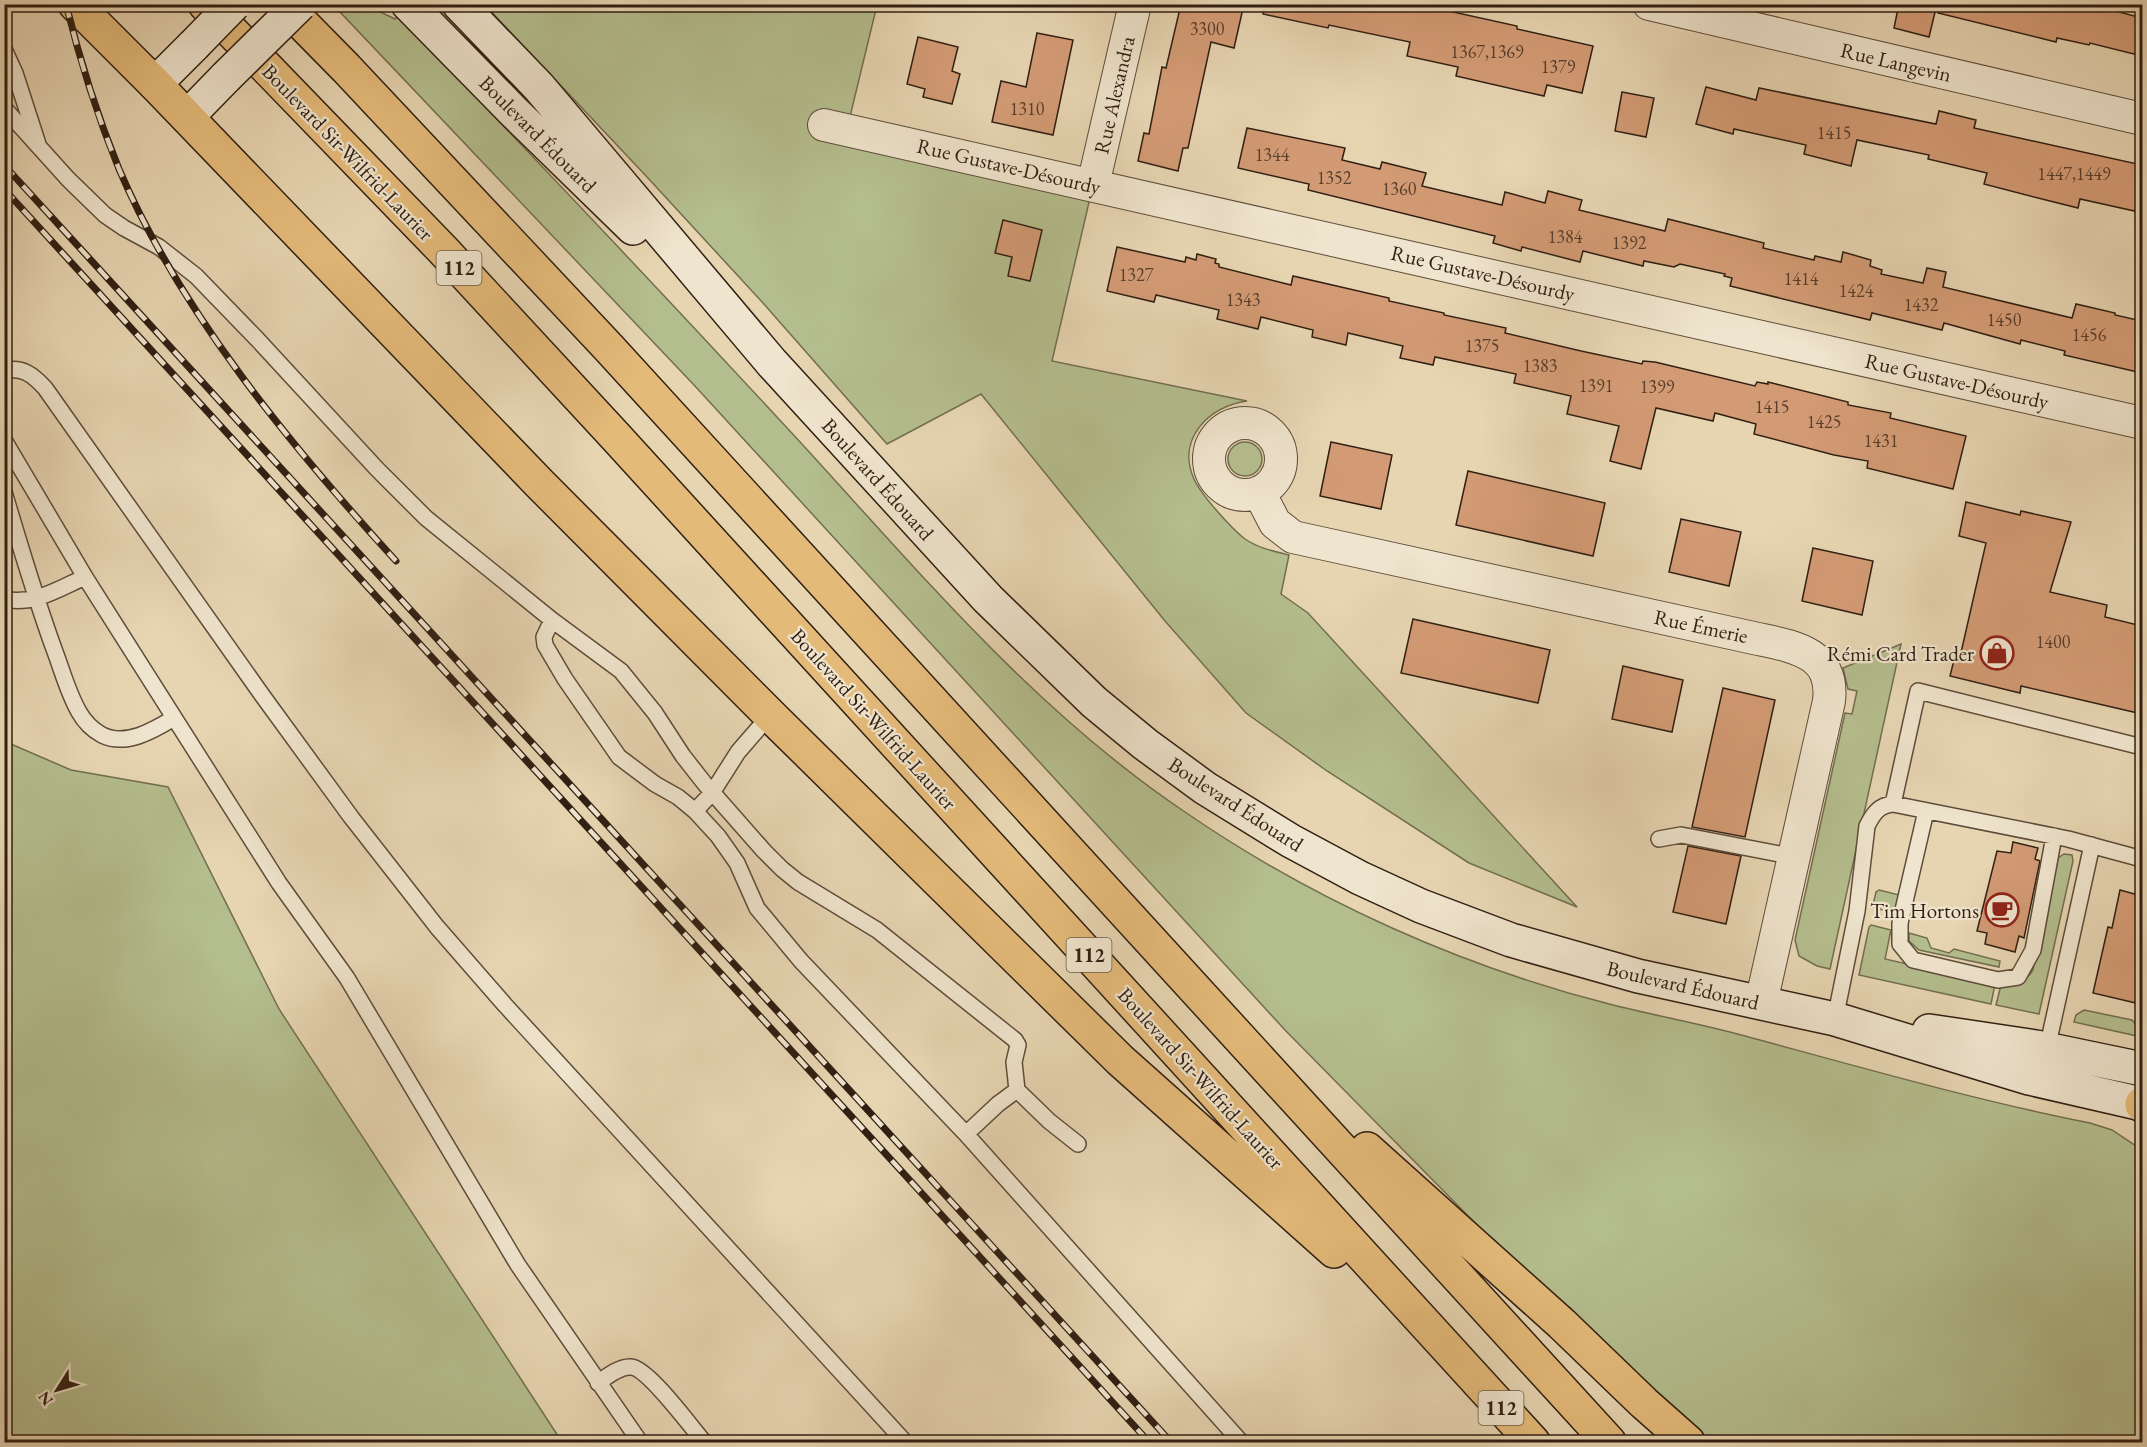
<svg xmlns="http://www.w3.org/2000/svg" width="2147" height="1447" font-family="'EB Garamond',serif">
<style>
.green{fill:#b4bd8d;stroke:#726e50;stroke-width:1.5}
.building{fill:#d39b75;stroke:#301f12;stroke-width:1.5}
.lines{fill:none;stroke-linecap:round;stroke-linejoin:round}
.lane-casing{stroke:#5e4c3a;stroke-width:18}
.street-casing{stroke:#5e4c3a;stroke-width:34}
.secondary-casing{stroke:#301f12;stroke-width:36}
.highway-casing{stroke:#301f12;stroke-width:36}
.lane{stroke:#efe4cd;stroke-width:15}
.street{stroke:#efe4cd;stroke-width:32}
.secondary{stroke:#efe4cd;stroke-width:33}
.highway{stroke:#e4ba79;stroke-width:33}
.rail-casing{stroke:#301f12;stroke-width:7}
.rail{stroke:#efe4cd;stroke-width:4.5;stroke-dasharray:14;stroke-linecap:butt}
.secondary-bridge-casing{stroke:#301f12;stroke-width:36;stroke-linecap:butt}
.secondary-bridge{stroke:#efe4cd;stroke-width:33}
.labels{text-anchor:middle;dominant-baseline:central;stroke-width:4.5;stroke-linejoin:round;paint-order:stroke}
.number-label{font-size:18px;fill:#593e2b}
.shield{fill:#efe4cd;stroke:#695a4a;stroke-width:1.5}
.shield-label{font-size:20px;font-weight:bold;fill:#301f12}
.street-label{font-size:21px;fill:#301f12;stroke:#efe4cd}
.poi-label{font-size:21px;fill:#301f12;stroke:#efe4cd;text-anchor:end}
</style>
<rect width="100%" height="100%" fill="#e7d5b2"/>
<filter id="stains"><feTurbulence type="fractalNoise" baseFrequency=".00333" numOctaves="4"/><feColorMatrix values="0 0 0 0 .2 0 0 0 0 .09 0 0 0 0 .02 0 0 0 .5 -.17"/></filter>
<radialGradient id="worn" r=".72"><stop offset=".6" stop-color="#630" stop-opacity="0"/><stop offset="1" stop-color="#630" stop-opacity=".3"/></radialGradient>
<!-- green -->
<path class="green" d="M 485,5 L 877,5 L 847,129 L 1093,185 L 1052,361 L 1247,401 C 1209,406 1176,439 1194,479 C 1201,495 1232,529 1245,539 C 1258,548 1273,551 1289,555 L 1281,594 L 1308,613 L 1577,907 L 1469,863 L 1327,771 L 1246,713 L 1165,621 L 981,394 L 887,444 L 763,303 L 647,177 Z
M 358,6 L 368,6 L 395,19 L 398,16 C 534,157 668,299 801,443 C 921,574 1036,712 1185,812 C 1313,900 1462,967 1613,1005 C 1657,1016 1701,1024 1745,1036 C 1860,1067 1974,1100 2090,1123 L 2112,1130 L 2142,1150 L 2142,1433 L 2127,1442 L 1715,1442 L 1702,1434 L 1483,1231 L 1285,1030 L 694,385 L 340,12 Z
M1228 459a17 17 0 1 1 34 0a17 17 0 1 1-34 0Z
M 1901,644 L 1830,969 L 1817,966 L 1799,956 L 1795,940 L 1845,713 L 1852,714 L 1857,691 L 1848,689 L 1843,668 Z
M 4,741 L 71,770 L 168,787 L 279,1009 L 562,1442 L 5,1442 Z
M 2064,854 L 2072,855 L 2073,861 L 2039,1014 L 1996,1005 L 2001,985 C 2016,984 2025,983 2033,970 L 2058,858 Z
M 1879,890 L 1899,895 L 1895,913 L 1875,908 L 1873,905 L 1876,892 Z
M 1871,925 L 1891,930 L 1885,959 L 1995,984 L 1991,1004 L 1859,975 L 1869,927 Z
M 1909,933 L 1927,938 L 1931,948 L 1949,953 L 1954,949 L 2000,961 L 1999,967 L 1919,950 L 1909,941 Z
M 2084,1010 L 2132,1020 L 2138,1027 L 2137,1036 L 2074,1022 L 2076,1015 Z"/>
<!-- building -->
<path class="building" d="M 1181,4 L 1244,4 L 1234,48 L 1211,42 L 1188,148 L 1183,148 L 1178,171 L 1138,161 L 1144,133 L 1149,134 L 1162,67 L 1166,68 Z
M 1264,4 L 1417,4 L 1517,26 L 1517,29 L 1593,46 L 1582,93 L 1547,85 L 1544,96 L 1456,76 L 1458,67 L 1407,56 L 1410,42 L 1329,25 L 1328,28 L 1263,14 Z
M 1899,4 L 1937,4 L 1929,37 L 1894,28 Z
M 1939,4 L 2108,4 L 2120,7 L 2119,12 L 2142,18 L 2142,56 L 2090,43 L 2089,45 L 2057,38 L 2056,42 L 1938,13 Z
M 1037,33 L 1073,40 L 1053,135 L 992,122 L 1001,81 L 1026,87 Z
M 918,37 L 958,47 L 952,71 L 960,74 L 952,104 L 923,97 L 925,89 L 907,84 Z
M 1706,87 L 1756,100 L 1759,88 L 1936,124 L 1939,111 L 1976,120 L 1974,128 L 2142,165 L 2142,195 L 2139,212 L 2080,199 L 2078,208 L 2042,199 L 1984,184 L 1987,173 L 1928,159 L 1929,155 L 1857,140 L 1851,166 L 1804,154 L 1806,145 L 1734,129 L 1733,134 L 1696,124 Z
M 1622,92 L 1654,98 L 1646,137 L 1615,131 Z
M 1247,128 L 1345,148 L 1342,160 L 1380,169 L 1382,162 L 1426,173 L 1422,186 L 1502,205 L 1505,192 L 1545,203 L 1548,191 L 1582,200 L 1579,210 L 1665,231 L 1668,219 L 1764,243 L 1763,248 L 1814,260 L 1815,256 L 1841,262 L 1843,252 L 1871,260 L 1870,266 L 1882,270 L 1881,274 L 1923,283 L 1927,268 L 1946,272 L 1943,287 L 2072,318 L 2076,304 L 2115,313 L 2115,315 L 2142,321 L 2142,373 L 2064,355 L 2065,351 L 2021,340 L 2020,344 L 1944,323 L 1942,330 L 1872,313 L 1870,320 L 1730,286 L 1732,278 L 1724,276 L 1725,274 L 1680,264 L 1674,267 L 1644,261 L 1643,266 L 1583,251 L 1580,262 L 1522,247 L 1521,251 L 1493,243 L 1495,236 L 1308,190 L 1309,184 L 1238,168 Z
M 1003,220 L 1042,230 L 1030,281 L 1008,276 L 1012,257 L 995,253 Z
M 1117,247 L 1185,262 L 1186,257 L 1196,260 L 1197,254 L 1216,259 L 1215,263 L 1219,264 L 1219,267 L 1291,285 L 1293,276 L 1389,298 L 1389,301 L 1444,313 L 1444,315 L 1506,328 L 1505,333 L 1581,351 L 1642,364 L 1643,361 L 1655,362 L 1755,386 L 1757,382 L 1768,384 L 1768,382 L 1848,402 L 1848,405 L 1891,413 L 1890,418 L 1966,436 L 1953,489 L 1867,468 L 1868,461 L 1834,455 L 1754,434 L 1756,424 L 1715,413 L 1713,421 L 1656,408 L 1641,469 L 1610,461 L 1619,426 L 1567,414 L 1571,396 L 1514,383 L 1516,374 L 1435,357 L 1433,365 L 1400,358 L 1403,346 L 1348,333 L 1346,345 L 1312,337 L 1313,330 L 1261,317 L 1258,329 L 1217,319 L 1219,310 L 1156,295 L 1154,302 L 1107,291 Z
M 1331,442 L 1392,455 L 1381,509 L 1320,496 Z
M 1468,471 L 1605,503 L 1593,556 L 1456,525 Z
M 1966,502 L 2020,515 L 2021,511 L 2071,522 L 2050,592 L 2107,605 L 2105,617 L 2142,626 L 2142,714 L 2021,686 L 2020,693 L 1950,676 L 1955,656 L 1960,657 L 1986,543 L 1959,536 Z
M 1681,519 L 1741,532 L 1729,586 L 1669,572 Z
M 1813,548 L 1873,561 L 1862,615 L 1802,601 Z
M 1413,619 L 1550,650 L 1538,703 L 1401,673 Z
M 1623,666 L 1683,680 L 1672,732 L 1612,719 Z
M 1723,688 L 1775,700 L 1745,837 L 1692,827 Z
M 2013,842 L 2038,848 L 2035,859 L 2040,861 L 2024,938 L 2019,936 L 2015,952 L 1985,944 L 1987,933 L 1977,931 L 1997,851 L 2011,853 Z
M 1688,846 L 1741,856 L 1726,924 L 1673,912 Z
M 2120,890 L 2142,896 L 2142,973 L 2136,1003 L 2093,993 L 2108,927 L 2112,928 Z"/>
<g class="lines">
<defs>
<path id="lane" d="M 4,49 L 15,73 L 38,144
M 4,108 L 68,179 L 105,215 L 124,228 L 159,247 L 196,276 L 258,340 L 377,469 L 426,518 L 552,620 L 621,671 L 655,713 L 683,756 L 705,784 L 764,851 L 782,869 L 798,882 L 877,930 L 1015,1040 L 1018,1045 L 1014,1062 L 1017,1090 L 1049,1121 L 1078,1144
M 4,371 C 22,366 33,375 45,388 L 262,695 L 351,817 L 437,927 L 505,1005 L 905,1442
M 4,440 L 85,577 L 279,883 L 347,978 L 518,1265 L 640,1442
M 4,492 C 20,545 35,597 54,649 C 62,670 68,693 79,712 C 84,721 93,730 102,735 C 126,747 154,730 174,718
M 4,599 C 33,606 60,588 85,577
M 552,620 L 544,637 L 545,645 L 565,679 L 619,757 L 655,784 L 678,797 L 695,811 L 718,836 L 737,863 L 757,908 L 801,961 L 966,1134 L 1241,1442
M 1893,804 L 1918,691 L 2142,747
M 695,811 L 712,793 L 738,752 L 770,715
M 1926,811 L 1900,923 L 1900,944 L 1913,960 L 1998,980 L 2018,977 L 2033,950 L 2054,836
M 1659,839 L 1681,835 L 1795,857
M 1835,1019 L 1857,911 L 1867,826 C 1873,814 1879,805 1893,804 L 2068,839 L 2142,859
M 2047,1049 L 2092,845
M 966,1134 L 998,1104 L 1017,1090
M 598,1383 C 606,1377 620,1366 631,1367 C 648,1368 691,1427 704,1442"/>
<path id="street" d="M 1649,4 L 2142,119
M 824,125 L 2142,423
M 1093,185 L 1135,4
M1209 459a36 36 0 1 1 72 0a36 36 0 1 1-72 0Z
M 1259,492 L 1275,523 L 1293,537 L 1749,637 C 1788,646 1835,649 1829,701 L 1761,1003"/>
<path id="secondary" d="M 408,4 L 513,111 L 633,228
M 459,4 L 539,87 L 772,363 L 988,599 L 1094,702 L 1145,744 L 1205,788 L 1291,841 L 1360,878 L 1421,906 L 1511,940 L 1638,976 L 1835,1019 L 2029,1078 L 2142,1104
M 155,84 L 194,45
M 187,117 L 226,77
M 1929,1031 L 2036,1047 L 2142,1069"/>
<path id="highway" d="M 75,4 L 155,84 L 540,484 L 770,715 L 1120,1060 L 1334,1251
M 205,4 L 443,250 L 616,437 L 1533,1442
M 283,4 L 346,68 L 609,348 L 1609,1442
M 2142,1104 L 2142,1105
M 1367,1149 L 1562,1324 L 1644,1403 L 1688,1442"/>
</defs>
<!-- lane casing -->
<use href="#lane" class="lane-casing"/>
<!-- street casing -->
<use href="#street" class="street-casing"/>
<!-- secondary casing -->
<use href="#secondary" class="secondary-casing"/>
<!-- highway casing -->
<use href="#highway" class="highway-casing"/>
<!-- lane -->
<use href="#lane" class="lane"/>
<!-- street -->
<use href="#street" class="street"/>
<!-- secondary -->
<use href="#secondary" class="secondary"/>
<!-- highway -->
<use href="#highway" class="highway"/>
<defs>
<path id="rail" d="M 66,4 C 80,61 97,115 119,169 C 180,312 292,447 396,561
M 4,165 L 1171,1442
M 4,189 L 1149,1442"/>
</defs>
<!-- rail casing -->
<use href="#rail" class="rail-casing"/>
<!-- rail -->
<use href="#rail" class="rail"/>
<defs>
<path id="secondary-bridge" d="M 194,45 L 234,4
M 226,77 L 300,4"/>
</defs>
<!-- secondary-bridge casing -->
<use href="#secondary-bridge" class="secondary-bridge-casing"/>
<!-- secondary-bridge -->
<use href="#secondary-bridge" class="secondary-bridge"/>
</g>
<!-- icons -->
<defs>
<symbol id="shop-ring" viewBox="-11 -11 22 22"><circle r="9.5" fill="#efe4cd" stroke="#8f2418" stroke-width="1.5"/><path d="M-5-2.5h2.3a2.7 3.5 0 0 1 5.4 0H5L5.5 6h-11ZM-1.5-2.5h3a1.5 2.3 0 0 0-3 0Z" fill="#8f2418"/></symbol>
<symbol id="cafe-ring" viewBox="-11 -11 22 22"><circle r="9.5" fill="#efe4cd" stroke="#8f2418" stroke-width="1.5"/><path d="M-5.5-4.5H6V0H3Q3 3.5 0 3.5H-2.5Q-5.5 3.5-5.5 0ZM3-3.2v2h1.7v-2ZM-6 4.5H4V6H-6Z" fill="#8f2418"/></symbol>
</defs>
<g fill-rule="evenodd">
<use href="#shop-ring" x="1978" y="634" width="38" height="38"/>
<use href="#cafe-ring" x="1983" y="891" width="38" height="38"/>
</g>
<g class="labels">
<!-- number labels -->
<g class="number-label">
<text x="1207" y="28">3300</text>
<text x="1487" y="51">1367,1369</text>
<text x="1558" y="66">1379</text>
<text x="1027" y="108">1310</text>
<text x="1834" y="132">1415</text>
<text x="1272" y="154">1344</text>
<text x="2074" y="173">1447,1449</text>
<text x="1334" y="177">1352</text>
<text x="1399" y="188">1360</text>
<text x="1565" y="236">1384</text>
<text x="1629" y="242">1392</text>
<text x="1136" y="274">1327</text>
<text x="1801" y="278">1414</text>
<text x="1856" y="290">1424</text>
<text x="1243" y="299">1343</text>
<text x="1921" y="304">1432</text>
<text x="2004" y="319">1450</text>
<text x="2089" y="334">1456</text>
<text x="1482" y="345">1375</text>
<text x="1540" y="365">1383</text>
<text x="1596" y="385">1391</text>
<text x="1657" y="386">1399</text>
<text x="1772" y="406">1415</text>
<text x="1824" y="421">1425</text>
<text x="1881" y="440">1431</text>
<text x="2053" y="641">1400</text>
</g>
<!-- shield labels -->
<g class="shield">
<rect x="436.5" y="251" width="45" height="34" rx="4.5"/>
<rect x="1066.5" y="938" width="45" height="34" rx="4.5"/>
<rect x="1478.5" y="1391" width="45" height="34" rx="4.5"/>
</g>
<g class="shield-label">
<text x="459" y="268">112</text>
<text x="1089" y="955">112</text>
<text x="1501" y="1408">112</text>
</g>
<!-- street labels -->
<g class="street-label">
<text transform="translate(1896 62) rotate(13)">Rue Langevin</text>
<text transform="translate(1114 95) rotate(-77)">Rue Alexandra</text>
<text transform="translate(538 134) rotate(45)">Boulevard Édouard</text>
<text transform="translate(348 152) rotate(46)">Boulevard Sir-Wilfrid-Laurier</text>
<text transform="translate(1009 166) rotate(13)">Rue Gustave-Désourdy</text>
<text transform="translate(1483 273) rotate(13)">Rue Gustave-Désourdy</text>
<text transform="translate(1957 381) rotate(13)">Rue Gustave-Désourdy</text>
<text transform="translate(878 479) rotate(48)">Boulevard Édouard</text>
<text transform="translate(1701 626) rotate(12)">Rue Émerie</text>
<text transform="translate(874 719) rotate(48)">Boulevard Sir-Wilfrid-Laurier</text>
<text transform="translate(1236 804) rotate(33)">Boulevard Édouard</text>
<text transform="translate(1683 985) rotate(13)">Boulevard Édouard</text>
<text transform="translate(1201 1078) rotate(48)">Boulevard Sir-Wilfrid-Laurier</text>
</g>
<!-- poi labels -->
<g class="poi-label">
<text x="1974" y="653">Rémi Card Trader</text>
<text x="1979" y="910">Tim Hortons</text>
</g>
</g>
<!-- margin -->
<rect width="2147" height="1447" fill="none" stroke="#e7d5b2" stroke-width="24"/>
<rect x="6" y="6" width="2135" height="1435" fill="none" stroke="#301f12" stroke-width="3"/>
<rect x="12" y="12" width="2123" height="1423" fill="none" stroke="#301f12" stroke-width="1.5"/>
<!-- north arrow -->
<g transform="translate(57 1390) rotate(233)" stroke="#efe4cd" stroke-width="4.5" paint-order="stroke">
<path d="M0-4.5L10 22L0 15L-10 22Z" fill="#301f12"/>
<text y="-9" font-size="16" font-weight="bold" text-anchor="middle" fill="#301f12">N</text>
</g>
<rect width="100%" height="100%" filter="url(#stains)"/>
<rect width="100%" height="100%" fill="url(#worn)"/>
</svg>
